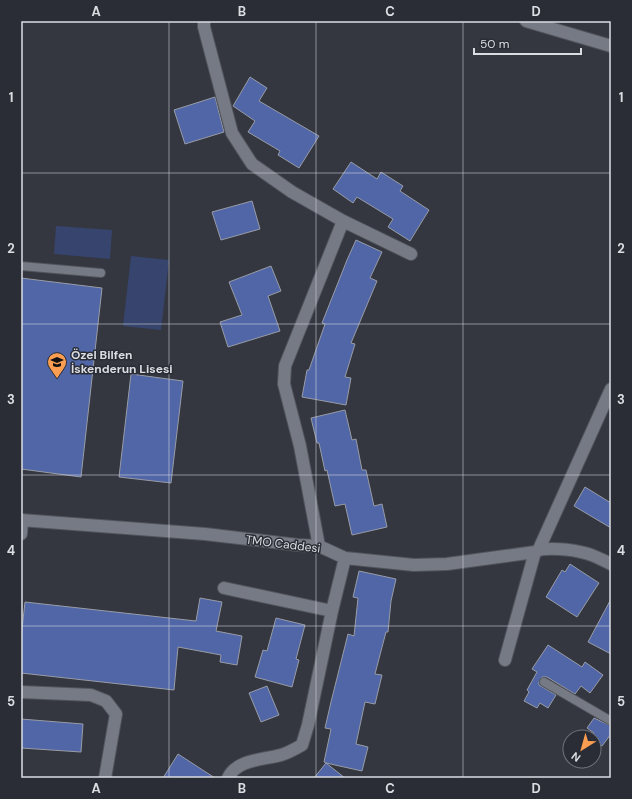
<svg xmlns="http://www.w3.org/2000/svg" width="632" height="799" font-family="'DM Sans',sans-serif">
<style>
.green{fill:#37456e}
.building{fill:#5066a7;stroke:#989ca6}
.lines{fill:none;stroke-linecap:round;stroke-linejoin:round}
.lane-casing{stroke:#51545b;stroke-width:10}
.street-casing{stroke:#51545b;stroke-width:14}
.lane{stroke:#767a84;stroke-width:8}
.street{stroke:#767a84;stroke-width:12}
.grid{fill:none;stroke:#dbdde3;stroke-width:1;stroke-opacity:0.55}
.labels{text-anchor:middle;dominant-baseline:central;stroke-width:3;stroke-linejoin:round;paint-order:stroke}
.poi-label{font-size:12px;font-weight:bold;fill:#dbdde3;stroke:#2a2d35;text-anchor:start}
.street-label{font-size:12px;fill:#dbdde3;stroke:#2a2d35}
.neatline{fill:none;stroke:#dbdde3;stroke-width:1.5}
.grid-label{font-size:13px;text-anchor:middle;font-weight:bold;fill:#dbdde3}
</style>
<rect width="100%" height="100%" fill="#343740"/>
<!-- green -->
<path class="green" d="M 56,226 L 112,230 L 110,259 L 54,254 Z
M 131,256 L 169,260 L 161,330 L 123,326 Z"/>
<!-- building -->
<path class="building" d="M 250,77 L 267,88 L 259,101 L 319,136 L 299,168 L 278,155 L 280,151 L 248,132 L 255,121 L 233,106 Z
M 215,97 L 224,132 L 185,144 L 174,110 Z
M 351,162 L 377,179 L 381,172 L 403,186 L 400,191 L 429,210 L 410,241 L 388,227 L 393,219 L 357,197 L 353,203 L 333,189 Z
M 252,201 L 260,229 L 221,240 L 212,212 Z
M 356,240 L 382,252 L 370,278 L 377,281 L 351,343 L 355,344 L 345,377 L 351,378 L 346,405 L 302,397 L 307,370 L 309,370 L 325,324 L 322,323 L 347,260 Z
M 271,266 L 281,291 L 268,296 L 280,331 L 228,347 L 220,322 L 242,315 L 229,282 Z
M 21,278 L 102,288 L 81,477 L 21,469 Z
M 131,374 L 183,381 L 171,483 L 119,477 Z
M 345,410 L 352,440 L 356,439 L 362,470 L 366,470 L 374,506 L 382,504 L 387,527 L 352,535 L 345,504 L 335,506 L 327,470 L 325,471 L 319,443 L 317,443 L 311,418 Z
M 585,487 L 611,503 L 611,528 L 574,506 Z
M 570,564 L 599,583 L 577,617 L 546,597 L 562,570 L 565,572 Z
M 359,571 L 396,579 L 391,601 L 388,632 L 386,632 L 375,674 L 382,675 L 375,704 L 365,702 L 356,744 L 368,747 L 362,771 L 326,763 L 345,778 L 314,778 L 326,763 L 324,762 L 331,729 L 325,728 L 331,702 L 348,634 L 354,636 L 358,598 L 353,597 Z
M 200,598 L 222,602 L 216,631 L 242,636 L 237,665 L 220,662 L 221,655 L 178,647 L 174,690 L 21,673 L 21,638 L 25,602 L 196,621 Z
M 611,599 L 611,654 L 588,642 Z
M 276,618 L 305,625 L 296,659 L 299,660 L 292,687 L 255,677 L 263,650 L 267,651 Z
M 548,645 L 582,667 L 585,662 L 603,675 L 590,693 L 581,686 L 575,694 L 547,677 L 542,677 L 539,682 L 539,685 L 556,695 L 548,708 L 540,703 L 537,708 L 524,701 L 529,692 L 527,690 L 537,672 L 532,669 Z
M 267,686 L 279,715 L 261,722 L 249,693 Z
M 594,718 L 611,726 L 611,734 L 602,746 L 594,741 L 594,737 L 591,737 L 594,733 L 587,728 Z
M 21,719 L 83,724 L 81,752 L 21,748 Z
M 178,754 L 215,778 L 163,778 Z"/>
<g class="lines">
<defs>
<path id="lane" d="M 21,266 L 101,273
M 544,682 L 611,721"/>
<path id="street" d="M 204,21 L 204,27 L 232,133 L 252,164 L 292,192 L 343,221 L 411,254
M 526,21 L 611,46
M 21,520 L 205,534 L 298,545 L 319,546 L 345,558 L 414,565 L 447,564 L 535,552 C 544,546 574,550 585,553 C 594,555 602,560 611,564
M 21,534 L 22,520
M 319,546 L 300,446 L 284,384 L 285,366 L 343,221
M 539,549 L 611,389
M 224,588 L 332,611
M 505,660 L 535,552
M 21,692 L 91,695 L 106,701 L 116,714 L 105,778
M 228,778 C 237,759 263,760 281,755 C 288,753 295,749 302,745 L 308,725 L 332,611 L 345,558"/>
</defs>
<!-- lane casing -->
<use href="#lane" class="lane-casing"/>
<!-- street casing -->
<use href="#street" class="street-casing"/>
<!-- lane -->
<use href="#lane" class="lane"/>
<!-- street -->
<use href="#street" class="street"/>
</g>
<!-- grid -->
<path class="grid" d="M 169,21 L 169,778M 316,21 L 316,778M 463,21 L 463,778M 21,173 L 611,173M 21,324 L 611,324M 21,475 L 611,475M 21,626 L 611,626"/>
<!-- icons -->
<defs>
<symbol id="school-pin" viewBox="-11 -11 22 30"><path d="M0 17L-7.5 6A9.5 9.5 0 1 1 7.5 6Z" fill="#fb9e51" stroke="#2a2d35"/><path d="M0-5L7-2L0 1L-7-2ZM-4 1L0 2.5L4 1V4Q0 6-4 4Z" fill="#111"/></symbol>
</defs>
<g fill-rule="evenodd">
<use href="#school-pin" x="46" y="351" width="22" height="30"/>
</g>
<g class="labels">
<!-- poi labels -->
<g class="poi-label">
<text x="71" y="355">Özel Bilfen<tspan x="71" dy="14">İskenderun Lisesi</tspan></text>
</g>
<!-- street labels -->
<g class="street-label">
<text transform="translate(283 544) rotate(7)">TMO Caddesi</text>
</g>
</g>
<!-- border -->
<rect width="632" height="799" fill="none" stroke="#2a2d35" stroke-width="44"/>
<!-- north arrow -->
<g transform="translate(582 749) rotate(217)"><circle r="19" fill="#2a2d35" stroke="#71737b"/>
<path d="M0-3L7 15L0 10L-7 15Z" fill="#fb9e51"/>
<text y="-6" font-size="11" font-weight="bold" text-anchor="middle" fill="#dbdde3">N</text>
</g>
<!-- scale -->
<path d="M474 48v6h107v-6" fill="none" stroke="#dbdde3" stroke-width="2"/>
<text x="480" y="48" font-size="12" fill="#dbdde3" stroke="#2a2d35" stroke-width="3" paint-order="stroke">50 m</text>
<rect x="22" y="22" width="588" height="755" class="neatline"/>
<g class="grid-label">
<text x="96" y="16">A</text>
<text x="242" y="16">B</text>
<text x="390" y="16">C</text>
<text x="536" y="16">D</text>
<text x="11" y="102">1</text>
<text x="621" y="102">1</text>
<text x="11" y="253">2</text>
<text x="621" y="253">2</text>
<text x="11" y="404">3</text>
<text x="621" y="404">3</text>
<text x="11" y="555">4</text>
<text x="621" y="555">4</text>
<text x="11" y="706">5</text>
<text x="621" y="706">5</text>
<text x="96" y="793">A</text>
<text x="242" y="793">B</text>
<text x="390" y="793">C</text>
<text x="536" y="793">D</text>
</g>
</svg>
